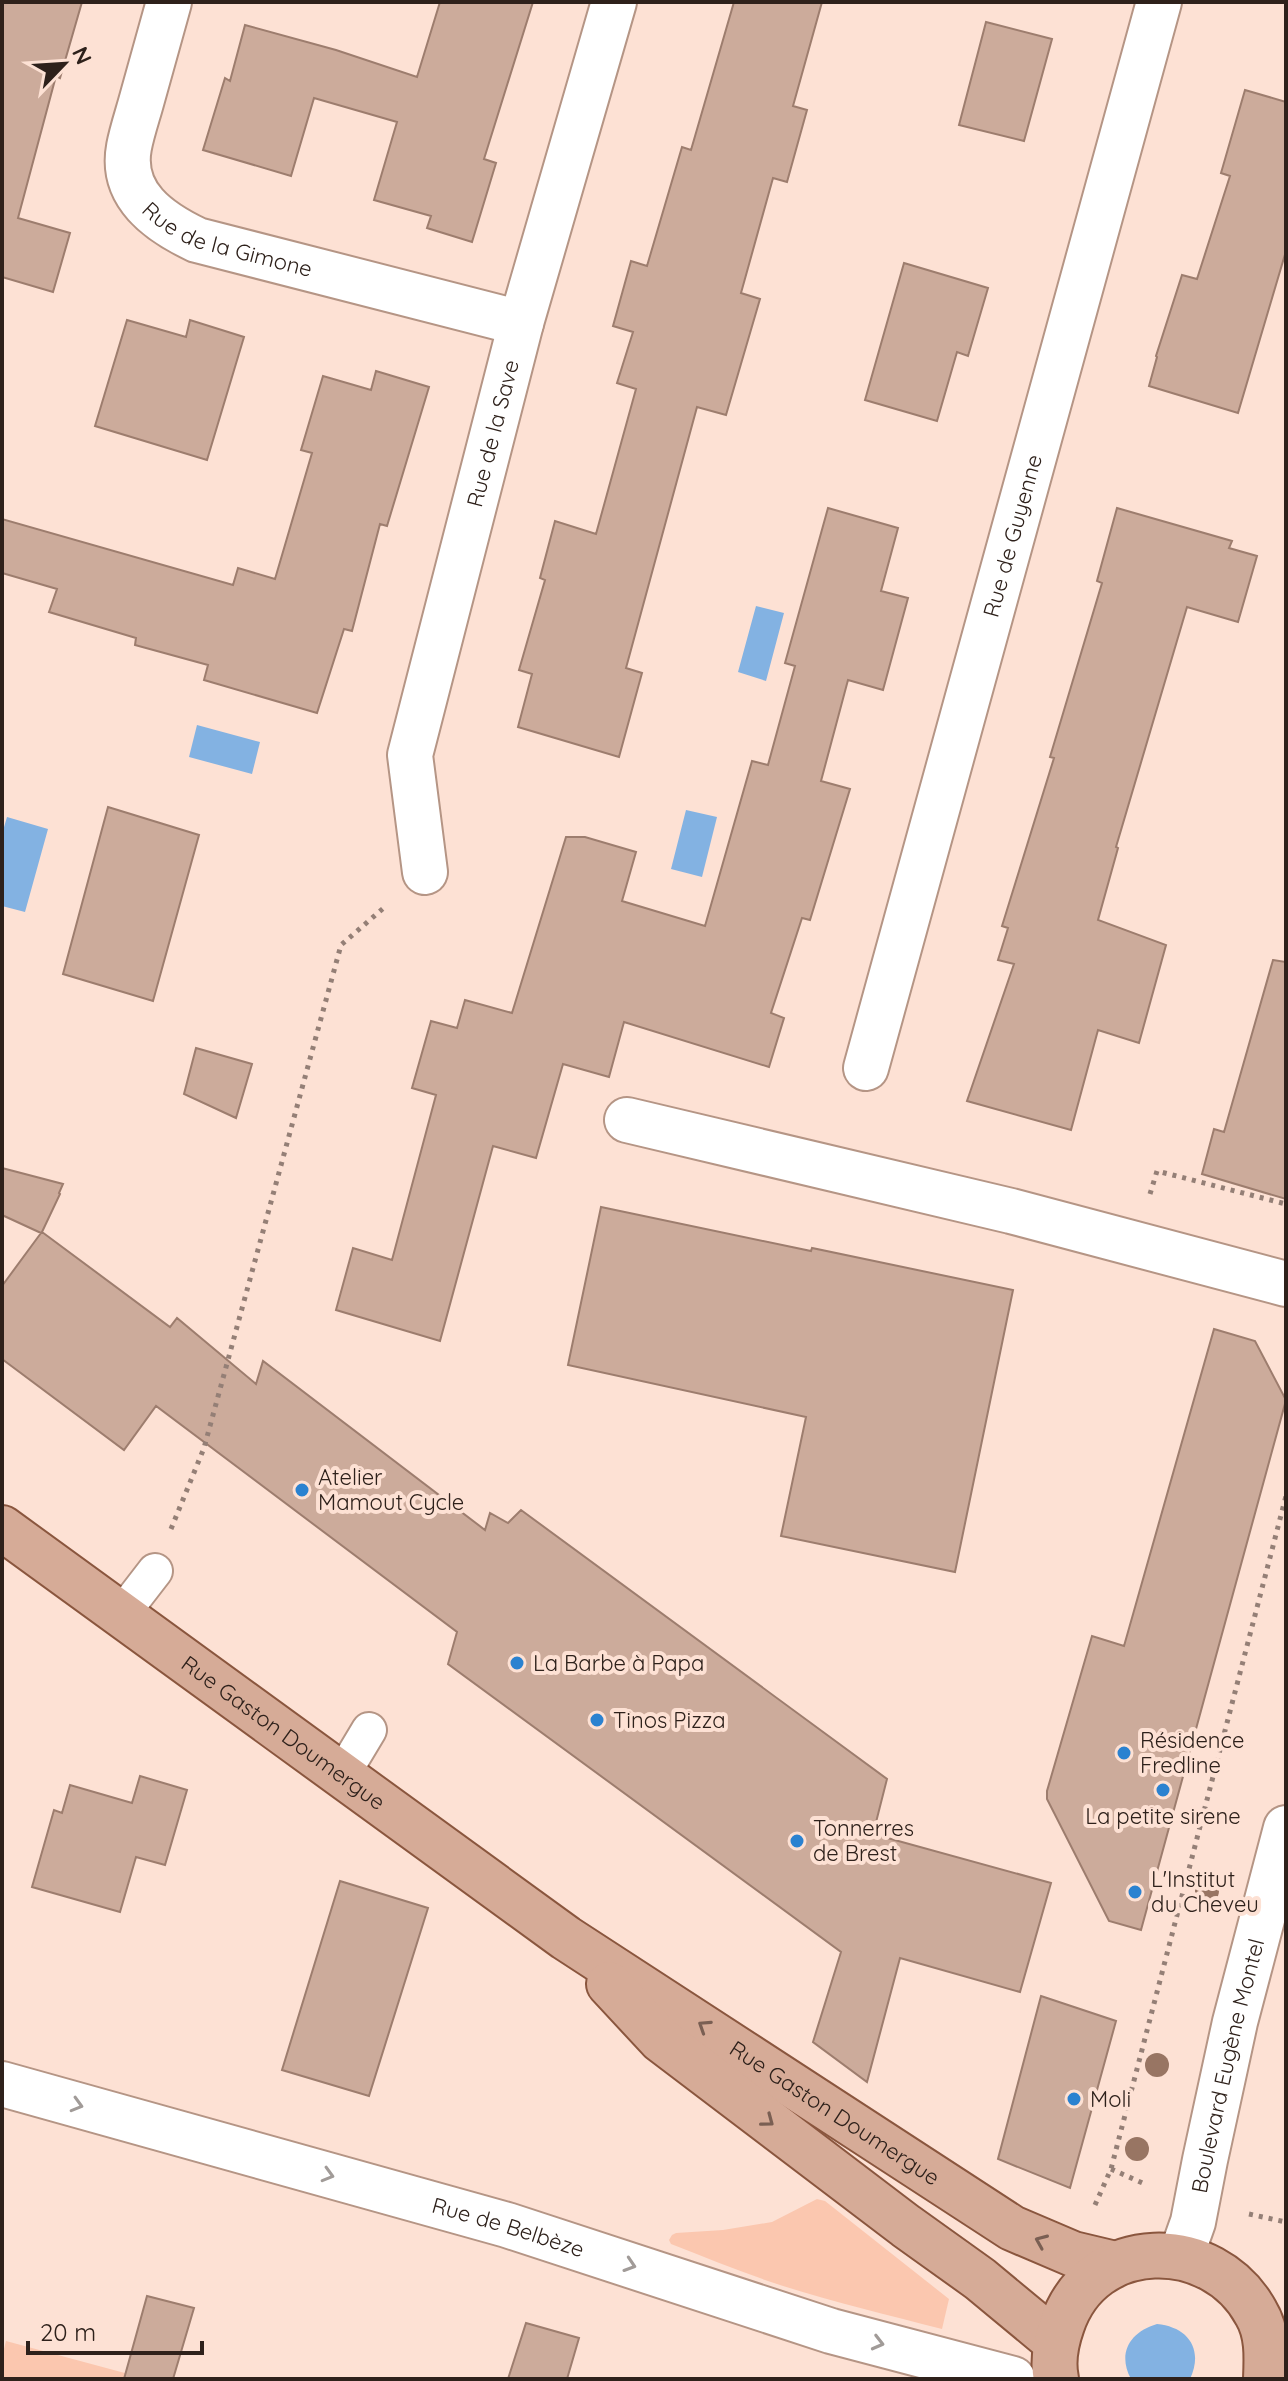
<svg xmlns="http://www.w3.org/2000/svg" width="1288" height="2381" font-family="Quicksand,sans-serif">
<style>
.green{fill:#fbc7af}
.water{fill:#83b2e2}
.building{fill:#ccab9b;stroke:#9d7d6e;stroke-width:2}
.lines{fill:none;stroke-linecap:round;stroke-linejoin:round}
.lane-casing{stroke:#b59585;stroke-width:38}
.street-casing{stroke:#b59585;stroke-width:48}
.secondary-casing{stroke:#b59585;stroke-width:48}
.primary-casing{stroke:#8a563e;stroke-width:48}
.path{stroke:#947f76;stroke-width:5;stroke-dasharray:4 6;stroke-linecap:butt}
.lane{stroke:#fff;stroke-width:34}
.street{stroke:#fff;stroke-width:44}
.secondary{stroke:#fff;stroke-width:44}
.primary{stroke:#d6ab97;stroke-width:44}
.tree{fill:#987563}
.oneway{stroke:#7a5f53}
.oneway2{stroke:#a19b98}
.poi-dot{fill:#2b82d0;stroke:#fde1d4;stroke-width:3}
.labels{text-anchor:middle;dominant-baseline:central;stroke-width:8;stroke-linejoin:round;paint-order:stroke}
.street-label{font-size:22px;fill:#2e211b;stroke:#fde1d4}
.poi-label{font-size:22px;fill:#2e211b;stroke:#fde1d4;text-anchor:start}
</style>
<rect width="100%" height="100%" fill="#fde1d4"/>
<!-- green -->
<path class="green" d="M 817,2199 L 825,2201 L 949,2299 L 942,2329 C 888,2315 833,2302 780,2285 C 743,2273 707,2258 671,2244 L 669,2240 L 672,2235 L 676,2233 L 723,2230 L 772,2222 Z
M 6,2341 L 147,2379 L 2,2379 L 2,2357 Z"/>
<!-- water -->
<path class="water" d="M 756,606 L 784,613 L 766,681 L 738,672 Z
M 197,725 L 260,742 L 252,774 L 189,757 Z
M 686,810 L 717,817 L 702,877 L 671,869 Z
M 7,817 L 48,829 L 25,912 L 2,906 L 2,834 Z
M 1157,2324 C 1188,2327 1204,2349 1190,2379 L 1131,2379 C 1117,2353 1130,2332 1157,2324 Z"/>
<!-- building -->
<path class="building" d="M 2,2 L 82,2 L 60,78 L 56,76 L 18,218 L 70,233 L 53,292 L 2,277 Z
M 440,2 L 533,2 L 484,159 L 496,163 L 472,242 L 427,228 L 431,216 L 374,200 L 397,122 L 314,98 L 291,176 L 203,150 L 225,78 L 230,81 L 245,25 L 336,50 L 417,77 Z
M 734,2 L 822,2 L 793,106 L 807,110 L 787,182 L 773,178 L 741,293 L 760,299 L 726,415 L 697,407 L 626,668 L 642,673 L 619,757 L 518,727 L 532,674 L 519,670 L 545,580 L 540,578 L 555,521 L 596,534 L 636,389 L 617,383 L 633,332 L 613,326 L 631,261 L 647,266 L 682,147 L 691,150 Z
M 986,22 L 1052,39 L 1024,141 L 959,125 Z
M 1245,90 L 1286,102 L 1286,251 L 1238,413 L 1149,386 L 1157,357 L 1156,356 L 1182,275 L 1197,279 L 1230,176 L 1221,173 Z
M 904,263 L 988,288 L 968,356 L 957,352 L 937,421 L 865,400 Z
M 127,320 L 186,337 L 190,320 L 244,337 L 207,460 L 95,426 Z
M 376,371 L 429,387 L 387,526 L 380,524 L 352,631 L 344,629 L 317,713 L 204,680 L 208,665 L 135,645 L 136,638 L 49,612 L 57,589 L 2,573 L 2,519 L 233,585 L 238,568 L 275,579 L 312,453 L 301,450 L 323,376 L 371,390 Z
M 828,508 L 898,528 L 881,591 L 908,598 L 883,690 L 848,680 L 821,781 L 850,789 L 810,920 L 802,918 L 771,1013 L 784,1018 L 769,1067 L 624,1022 L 609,1077 L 563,1064 L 536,1158 L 493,1146 L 440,1341 L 336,1310 L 353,1248 L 392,1260 L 436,1095 L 412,1088 L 431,1021 L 457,1028 L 465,1000 L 512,1013 L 566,837 L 585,837 L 636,852 L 622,901 L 705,926 L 752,761 L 768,765 L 795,666 L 785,663 Z
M 1117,508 L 1232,541 L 1229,548 L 1257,556 L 1238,622 L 1187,607 L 1116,847 L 1118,848 L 1098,920 L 1166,945 L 1139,1043 L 1098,1030 L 1071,1130 L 967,1101 L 1014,964 L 998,960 L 1008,928 L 1002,926 L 1054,758 L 1050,757 L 1102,583 L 1097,581 Z
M 108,807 L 199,835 L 153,1001 L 63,974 Z
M 1273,960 L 1286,962 L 1286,1199 L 1202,1174 L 1214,1129 L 1224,1132 Z
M 196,1048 L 252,1064 L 236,1118 L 184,1094 Z
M 2,1168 L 63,1184 L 59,1193 L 60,1194 L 42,1232 L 170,1327 L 177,1318 L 256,1384 L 263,1361 L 485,1530 L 490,1513 L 508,1523 L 521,1510 L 887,1779 L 873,1834 L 1051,1883 L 1020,1992 L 900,1958 L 867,2082 L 813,2042 L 841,1952 L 448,1664 L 457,1632 L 156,1406 L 124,1450 L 2,1359 L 2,1286 L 41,1233 L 2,1215 Z
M 601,1207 L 811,1251 L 812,1248 L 1013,1290 L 955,1572 L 781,1536 L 806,1417 L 568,1365 Z
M 1214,1329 L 1255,1341 L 1286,1400 L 1141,1930 L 1109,1921 L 1047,1799 L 1047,1791 L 1092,1636 L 1124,1646 Z
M 140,1776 L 187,1790 L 165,1865 L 136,1857 L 120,1912 L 32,1887 L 54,1810 L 62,1813 L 70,1785 L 132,1803 Z
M 340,1881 L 428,1908 L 369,2096 L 282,2070 Z
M 1041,1996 L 1116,2021 L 1070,2188 L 998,2159 Z
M 147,2296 L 194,2308 L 173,2379 L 124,2379 Z
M 526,2323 L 579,2338 L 567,2379 L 508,2379 Z"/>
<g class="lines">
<defs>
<path id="lane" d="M 121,1615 L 155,1571
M 342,1775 L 369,1730"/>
<g id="street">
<path id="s1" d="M 169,2 C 160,34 151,66 142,99 C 138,114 132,131 129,147 C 120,195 159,222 197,240 L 521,323"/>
<path id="s2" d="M 425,872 L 410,755 L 521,323 L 614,2"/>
<path id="s3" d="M 866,1068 L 1159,2"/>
<path d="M 627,1120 L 1011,1211 L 1286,1284"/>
<path id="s4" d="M 2,2084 L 507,2225 L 831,2331 L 1013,2379"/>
</g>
<g id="secondary">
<path id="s5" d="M 1181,2256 L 1193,2222 L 1205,2160 L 1235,2022 L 1286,1828"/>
</g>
<g id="primary">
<path id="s6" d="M 2,1528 L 566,1938 L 1012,2228 L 1073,2254 L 1115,2264"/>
<path d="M 609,1984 L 661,2040 L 906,2226 L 980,2279 L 1056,2342"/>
<path d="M 1056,2379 C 1052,2360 1056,2342 1062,2325 C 1092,2235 1213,2234 1256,2313 C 1268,2333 1267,2356 1266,2379"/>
</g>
</defs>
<!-- lane casing -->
<use href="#lane" class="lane-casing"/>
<!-- street casing -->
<use href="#street" class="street-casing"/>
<!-- secondary casing -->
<use href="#secondary" class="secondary-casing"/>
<!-- primary casing -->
<use href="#primary" class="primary-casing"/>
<!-- path -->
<path class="path" d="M 1150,1194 L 1157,1171 L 1286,1204
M 171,1529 L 204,1448 L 341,945 L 387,905
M 1111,2169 L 1147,2185
M 1095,2205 L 1111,2169 L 1286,1496
M 1249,2214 L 1286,2222"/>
<!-- lane -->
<use href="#lane" class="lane"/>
<!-- street -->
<use href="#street" class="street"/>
<!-- secondary -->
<use href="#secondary" class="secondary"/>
<!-- primary -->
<use href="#primary" class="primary"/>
</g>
<!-- trees -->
<g class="tree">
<circle cx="1207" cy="1891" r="12"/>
<circle cx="1157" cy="2065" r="12"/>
<circle cx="1137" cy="2149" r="12"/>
</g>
<!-- one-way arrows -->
<defs><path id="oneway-chevron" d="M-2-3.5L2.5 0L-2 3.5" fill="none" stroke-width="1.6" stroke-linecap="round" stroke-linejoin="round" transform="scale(2)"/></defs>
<g class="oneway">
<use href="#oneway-chevron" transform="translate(704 2026) rotate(-147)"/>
<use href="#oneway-chevron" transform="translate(768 2121) rotate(37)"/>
<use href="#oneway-chevron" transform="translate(1041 2241) rotate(-157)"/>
</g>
<g class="oneway2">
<use href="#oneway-chevron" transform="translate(77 2105) rotate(16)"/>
<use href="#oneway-chevron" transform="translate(328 2175) rotate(16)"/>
<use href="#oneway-chevron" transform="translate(630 2265) rotate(18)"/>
<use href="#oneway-chevron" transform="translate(878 2343) rotate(14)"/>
</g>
<!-- markers -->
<g class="poi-dot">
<circle cx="302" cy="1490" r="8"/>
<circle cx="517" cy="1663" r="8"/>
<circle cx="597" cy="1720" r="8"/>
<circle cx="1124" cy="1753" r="8"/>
<circle cx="1163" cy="1790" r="8"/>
<circle cx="797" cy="1841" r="8"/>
<circle cx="1135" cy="1892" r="8"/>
<circle cx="1074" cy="2099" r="8"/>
</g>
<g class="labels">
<!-- street labels -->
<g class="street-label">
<text stroke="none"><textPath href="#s1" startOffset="304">Rue de la Gimone</textPath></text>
<text stroke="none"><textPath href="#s2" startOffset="450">Rue de la Save</textPath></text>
<text stroke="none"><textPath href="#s3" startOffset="552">Rue de Guyenne</textPath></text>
<text stroke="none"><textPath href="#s6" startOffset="348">Rue Gaston Doumergue</textPath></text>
<text stroke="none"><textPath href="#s5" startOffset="196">Boulevard Eugène Montel</textPath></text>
<text stroke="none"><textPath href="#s6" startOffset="1018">Rue Gaston Doumergue</textPath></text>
<text stroke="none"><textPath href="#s4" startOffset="526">Rue de Belbèze</textPath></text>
</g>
<!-- poi labels -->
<g class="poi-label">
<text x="318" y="1477">Atelier<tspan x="318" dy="25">Mamout Cycle</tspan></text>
<text x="533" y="1663">La Barbe à Papa</text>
<text x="613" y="1720">Tinos Pizza</text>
<text x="1140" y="1740">Résidence<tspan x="1140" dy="25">Fredline</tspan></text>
<text x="1163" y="1816" text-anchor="middle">La petite sirene</text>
<text x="813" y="1828">Tonnerres<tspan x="813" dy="25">de Brest</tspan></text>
<text x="1151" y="1879">L'Institut<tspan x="1151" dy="25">du Cheveu</tspan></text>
<text x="1090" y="2099">Moli</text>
</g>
</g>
<!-- border -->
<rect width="1288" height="2381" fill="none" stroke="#2e211b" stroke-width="8"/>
<!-- north arrow -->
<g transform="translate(64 64) rotate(65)" stroke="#fde1d4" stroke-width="6" paint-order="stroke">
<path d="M0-6L14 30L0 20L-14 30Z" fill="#2e211b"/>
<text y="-12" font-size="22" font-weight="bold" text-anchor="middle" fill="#2e211b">N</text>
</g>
<!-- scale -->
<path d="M28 2341v12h174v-12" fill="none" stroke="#2e211b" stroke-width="4"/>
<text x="40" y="2341" font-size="24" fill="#2e211b" stroke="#fde1d4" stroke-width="6" paint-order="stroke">20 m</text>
</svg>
